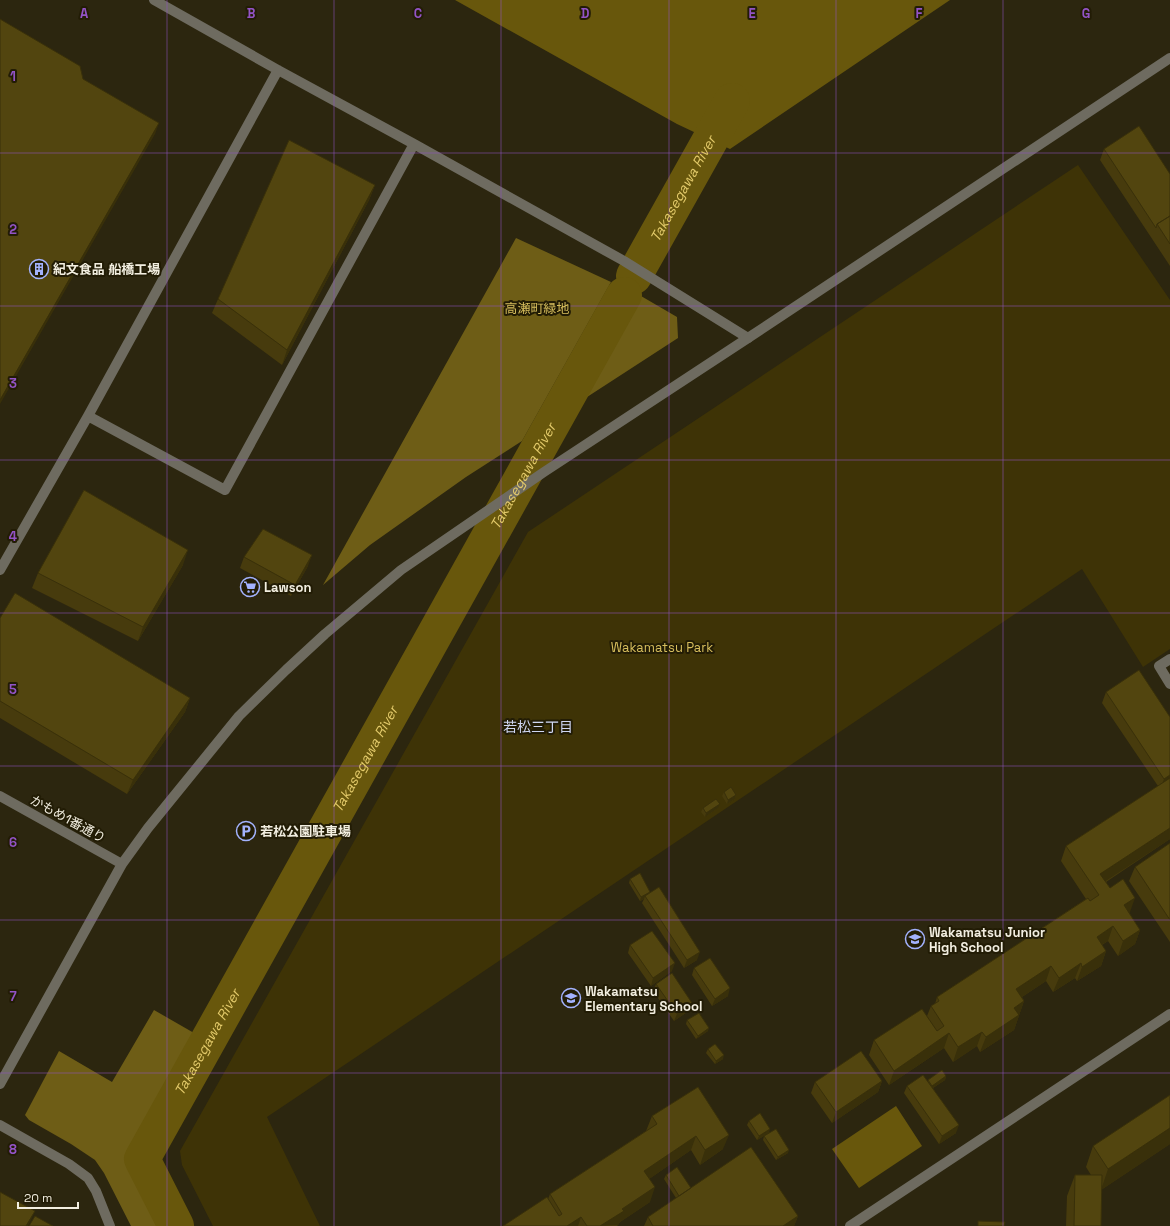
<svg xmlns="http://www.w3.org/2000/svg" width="1170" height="1226" font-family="'Space Grotesk','Noto Sans JP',sans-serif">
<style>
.green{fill:#3e3306}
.forest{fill:#6e5d16}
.water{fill:#68570c}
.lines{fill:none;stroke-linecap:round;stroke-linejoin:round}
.river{stroke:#68570c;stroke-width:36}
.pedestrian{stroke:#6e6b60;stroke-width:10}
.minor{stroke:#6e6b60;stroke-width:10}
.tertiary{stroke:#6e6b60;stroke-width:10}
.wall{fill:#473b0d}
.shaded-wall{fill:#39300a}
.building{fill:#52450f;stroke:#39300a}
.grid{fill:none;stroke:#9353c6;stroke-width:1;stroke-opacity:0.55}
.labels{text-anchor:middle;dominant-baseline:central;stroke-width:4;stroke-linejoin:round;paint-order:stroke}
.poi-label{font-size:13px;font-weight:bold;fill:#f2eee0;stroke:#221c05;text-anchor:start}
.park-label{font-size:13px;fill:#d7be5d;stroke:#221c05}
.street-label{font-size:13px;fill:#f2eee0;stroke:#221c05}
.water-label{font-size:14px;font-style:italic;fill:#e3ca6a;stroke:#221c05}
.neighbourhood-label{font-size:14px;fill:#cfd6f2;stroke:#221c05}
.grid-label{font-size:13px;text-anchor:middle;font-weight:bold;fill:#9353c6;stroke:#221c05;stroke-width:4;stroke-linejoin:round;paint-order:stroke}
</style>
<rect width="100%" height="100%" fill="#2c260f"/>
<!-- green -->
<path class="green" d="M 1078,165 L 1170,300 L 1170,649 L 1143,667 L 1082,569 L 267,1117 L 320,1226 L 213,1226 L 182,1165 L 180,1151 L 528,532 Z"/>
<!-- forest -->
<path class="forest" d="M 516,238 L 611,282 L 522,441 L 466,477 L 370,545 L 323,585 Z
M 641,296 L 677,317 L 678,338 L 584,399 Z
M 154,1010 L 194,1033 L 126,1156 L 161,1226 L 131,1226 L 104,1173 L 95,1160 L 71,1144 L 29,1120 L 25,1115 L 59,1051 L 112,1082 Z"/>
<!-- water -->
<path class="water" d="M 455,0 L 950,0 L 730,149 L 677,124 Z
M 896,1106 L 922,1146 L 859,1188 L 832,1149 Z"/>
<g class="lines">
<!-- river -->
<g class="river">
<path id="s1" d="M 634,276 L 732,101"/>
<path id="s2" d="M 176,1226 L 142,1159 L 624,295"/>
</g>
<!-- pedestrian -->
<path class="pedestrian" d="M 1170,659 L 1159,666 L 1170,684
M 850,1226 L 1170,1014"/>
<!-- minor -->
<path class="minor" d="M 154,0 L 278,70 L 414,144 L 624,261 L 748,338
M 88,416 L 225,490 L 414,144
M 0,570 L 88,416 L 278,70"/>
<!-- tertiary -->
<path class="tertiary" d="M 0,796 L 122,864
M 0,1084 L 122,864 L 148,828 L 239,716 L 286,670 L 325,634 L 401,570 L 544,472 L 748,338 L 1170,58
M 0,1125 L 69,1164 L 88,1178 L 96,1191 L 110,1226"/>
</g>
<!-- wall -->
<path class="wall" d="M 1104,149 L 1170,174 L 1170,266 L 1100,160 Z
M 375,185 L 369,200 L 282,365 L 212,313 L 218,299 Z
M 244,557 L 308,566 L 291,596 L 240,568 Z
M 183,565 L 138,641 L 32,588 L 38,573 Z
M 0,618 L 190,698 L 185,712 L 127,794 L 0,718 Z
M 1106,692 L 1170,717 L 1170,839 L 1106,882 L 1110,888 L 1130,912 L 1129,913 L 1140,930 L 1135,944 L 1118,956 L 1108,941 L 1102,945 L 1106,951 L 1101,966 L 1077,981 L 1075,978 L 1053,992 L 1046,981 L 1022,997 L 1024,1001 L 1014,1030 L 980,1052 L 977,1046 L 953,1062 L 944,1048 L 889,1085 L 869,1055 L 874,1040 L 927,1016 L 931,1006 L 935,1004 L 937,997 L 1086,899 L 1061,861 L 1066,846 L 1158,786 L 1102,703 Z
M 724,792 L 736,795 L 735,799 L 727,804 L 722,796 Z
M 703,808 L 718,808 L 705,817 L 701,812 Z
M 1170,843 L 1170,942 L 1129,881 L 1135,867 Z
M 630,879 L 650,892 L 697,960 L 684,968 L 642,903 L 644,899 L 640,901 L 629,883 Z
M 630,945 L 672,971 L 651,986 L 628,953 Z
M 694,968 L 728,996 L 712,1006 L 692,975 Z
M 656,984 L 690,1010 L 674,1021 L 653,991 Z
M 687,1020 L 708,1031 L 696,1039 L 686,1024 Z
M 708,1049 L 723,1059 L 715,1064 L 706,1053 Z
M 946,1076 L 945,1080 L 933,1088 L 956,1133 L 939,1144 L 904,1093 L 907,1086 L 928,1081 L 928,1080 Z
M 882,1081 L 878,1092 L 832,1123 L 811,1093 L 815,1082 Z
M 698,1087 L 723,1149 L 700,1165 L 691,1150 L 649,1179 L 650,1202 L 620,1222 L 618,1225 L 617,1226 L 503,1226 L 548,1199 L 550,1194 L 646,1131 L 652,1116 Z
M 749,1121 L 769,1133 L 757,1140 L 747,1125 Z
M 764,1136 L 788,1153 L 776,1160 L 763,1140 Z
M 1170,1144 L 1101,1190 L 1101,1226 L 1066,1226 L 1067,1196 L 1075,1175 L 1091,1175 L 1086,1167 L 1093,1146 Z
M 666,1175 L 691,1188 L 798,1216 L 794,1226 L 644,1226 L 648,1217 L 676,1198 L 664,1179 Z"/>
<!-- shaded-wall -->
<path class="shaded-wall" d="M 159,123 L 155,134 L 0,404 L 0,400 Z
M 375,185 L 369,200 L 282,365 L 287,350 Z
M 188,550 L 183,565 L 138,641 L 143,627 Z
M 312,555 L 308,566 L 291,596 L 295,585 Z
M 190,698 L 185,712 L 127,794 L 133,780 Z
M 1170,775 L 1170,783 L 1160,790 L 1164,779 Z
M 736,795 L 735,799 L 727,804 L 728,800 Z
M 720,804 L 718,808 L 705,817 L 706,813 Z
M 1170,828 L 1170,839 L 1095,888 L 1100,874 Z
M 650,892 L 645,896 L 644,899 L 640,901 L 641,897 Z
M 1135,898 L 1130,912 L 1119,919 L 1124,905 Z
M 1113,926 L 1108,941 L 1091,951 L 1097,937 Z
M 1140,930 L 1135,944 L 1118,956 L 1123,941 Z
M 1106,951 L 1101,966 L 1077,981 L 1082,967 Z
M 700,952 L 697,960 L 684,968 L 687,960 Z
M 675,963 L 672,971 L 651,986 L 653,978 Z
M 1081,963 L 1075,978 L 1053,992 L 1059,978 Z
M 1051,966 L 1046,981 L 1011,1004 L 1016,989 Z
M 730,988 L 728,996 L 712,1006 L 715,999 Z
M 1024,1001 L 1014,1030 L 980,1052 L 986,1037 L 1014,1008 Z
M 692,1003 L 690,1010 L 674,1021 L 677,1014 Z
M 709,1028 L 708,1031 L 696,1039 L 698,1036 Z
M 982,1032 L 977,1046 L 953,1062 L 958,1047 Z
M 949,1033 L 944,1048 L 889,1085 L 894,1071 Z
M 724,1055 L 723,1059 L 715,1064 L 716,1061 Z
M 946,1076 L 945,1080 L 931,1089 L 932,1086 Z
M 882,1081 L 878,1092 L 832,1123 L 836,1112 Z
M 959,1125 L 956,1133 L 939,1144 L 942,1136 Z
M 1170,1128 L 1170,1144 L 1101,1190 L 1108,1169 Z
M 770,1129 L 769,1133 L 757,1140 L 759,1136 Z
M 729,1135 L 723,1149 L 700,1165 L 705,1150 Z
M 696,1136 L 691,1150 L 639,1186 L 644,1171 Z
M 789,1150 L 788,1153 L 776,1160 L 778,1157 Z
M 655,1187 L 650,1202 L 620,1222 L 618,1225 L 600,1226 L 622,1209 Z
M 35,1211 L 30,1222 L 28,1226 L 26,1226 Z
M 798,1216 L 794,1226 L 783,1226 Z
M 581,1217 L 578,1226 L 567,1226 Z"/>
<!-- building -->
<path class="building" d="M 0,19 L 80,66 L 83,79 L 159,123 L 0,400 Z
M 1139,126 L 1170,174 L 1170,216 L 1157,224 L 1156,228 L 1104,149 Z
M 289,140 L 375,185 L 287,350 L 218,299 Z
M 1170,216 L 1170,244 L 1157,224 Z
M 84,490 L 188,550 L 143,627 L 38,573 Z
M 263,529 L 312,555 L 295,585 L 244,557 Z
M 15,593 L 190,698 L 133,780 L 0,701 L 0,618 Z
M 1139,670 L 1170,717 L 1170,775 L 1164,779 L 1106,692 Z
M 1170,778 L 1170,828 L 1100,874 L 1110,888 L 1123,879 L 1135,898 L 1124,905 L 1140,930 L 1123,941 L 1113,926 L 1097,937 L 1106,951 L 1082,967 L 1081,963 L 1059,978 L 1051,966 L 1016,989 L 1024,1001 L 1014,1008 L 1019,1015 L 986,1037 L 982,1032 L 958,1047 L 949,1033 L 894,1071 L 874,1040 L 922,1009 L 937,1031 L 944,1026 L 931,1006 L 939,1001 L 937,997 L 1088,898 L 1090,901 L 1099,895 L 1066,846 Z
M 731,787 L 736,795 L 728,800 L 724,792 Z
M 716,799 L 720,804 L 706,813 L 703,808 Z
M 1170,843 L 1170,920 L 1135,867 Z
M 640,873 L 650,892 L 641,897 L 630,879 Z
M 659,887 L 700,952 L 687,960 L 645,896 Z
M 652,931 L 675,963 L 653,978 L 630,945 Z
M 710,958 L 730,988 L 715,999 L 694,968 Z
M 672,973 L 692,1003 L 677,1014 L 656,984 Z
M 699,1013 L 709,1028 L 698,1036 L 687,1020 Z
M 715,1044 L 724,1055 L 716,1061 L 708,1049 Z
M 861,1051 L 882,1081 L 836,1112 L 815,1082 Z
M 942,1070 L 946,1076 L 932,1086 L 928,1080 Z
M 923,1075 L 959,1125 L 942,1136 L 907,1086 Z
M 698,1087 L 729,1135 L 705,1150 L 696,1136 L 644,1171 L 655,1187 L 622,1209 L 624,1211 L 600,1226 L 587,1226 L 581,1217 L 567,1226 L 503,1226 L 547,1197 L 559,1216 L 562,1214 L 550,1194 L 657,1124 L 652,1116 Z
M 1170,1095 L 1170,1128 L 1108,1169 L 1093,1146 Z
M 760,1113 L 770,1129 L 759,1136 L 749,1121 Z
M 776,1129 L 789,1150 L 778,1157 L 764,1136 Z
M 751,1147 L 798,1216 L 783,1226 L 653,1226 L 648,1217 Z
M 677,1167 L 691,1188 L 679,1196 L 666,1175 Z
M 1075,1175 L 1102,1175 L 1101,1226 L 1074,1226 Z
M 0,1192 L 35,1211 L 26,1226 L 0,1226 Z
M 35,1216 L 53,1226 L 29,1226 Z
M 978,1221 L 1005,1222 L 1004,1226 L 978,1226 Z"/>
<!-- grid -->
<path class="grid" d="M 167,0 L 167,1226M 334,0 L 334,1226M 501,0 L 501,1226M 669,0 L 669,1226M 836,0 L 836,1226M 1003,0 L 1003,1226M 0,153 L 1170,153M 0,306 L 1170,306M 0,460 L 1170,460M 0,613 L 1170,613M 0,766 L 1170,766M 0,920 L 1170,920M 0,1073 L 1170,1073"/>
<!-- icons -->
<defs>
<symbol id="building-ring" viewBox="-11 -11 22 22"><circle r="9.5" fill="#221c05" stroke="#a3b2fd" stroke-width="1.5"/><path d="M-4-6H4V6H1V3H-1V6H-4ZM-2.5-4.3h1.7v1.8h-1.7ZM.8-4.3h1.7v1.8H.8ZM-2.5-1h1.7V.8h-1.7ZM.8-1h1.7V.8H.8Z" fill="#a3b2fd"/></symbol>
<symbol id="supermarket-ring" viewBox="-11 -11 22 22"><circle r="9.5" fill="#221c05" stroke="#a3b2fd" stroke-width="1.5"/><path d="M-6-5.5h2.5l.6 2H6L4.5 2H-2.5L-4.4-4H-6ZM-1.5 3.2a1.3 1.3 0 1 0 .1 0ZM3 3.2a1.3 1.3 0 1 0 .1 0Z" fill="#a3b2fd"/></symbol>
<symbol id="parking-ring" viewBox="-11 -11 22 22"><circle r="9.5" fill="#221c05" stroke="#a3b2fd" stroke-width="1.5"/><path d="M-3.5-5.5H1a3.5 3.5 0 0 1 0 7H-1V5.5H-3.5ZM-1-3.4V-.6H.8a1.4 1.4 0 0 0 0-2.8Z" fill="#a3b2fd"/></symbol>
<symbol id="school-ring" viewBox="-11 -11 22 22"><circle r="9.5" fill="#221c05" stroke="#a3b2fd" stroke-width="1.5"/><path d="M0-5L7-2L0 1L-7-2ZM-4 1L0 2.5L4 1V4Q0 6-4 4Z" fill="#a3b2fd"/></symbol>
</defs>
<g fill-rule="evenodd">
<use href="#building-ring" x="28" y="258" width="22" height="22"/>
<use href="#supermarket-ring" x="239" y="576" width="22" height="22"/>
<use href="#parking-ring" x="235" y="820" width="22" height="22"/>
<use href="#school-ring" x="904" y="928" width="22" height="22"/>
<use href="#school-ring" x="560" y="987" width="22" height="22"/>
</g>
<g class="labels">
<!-- poi labels -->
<g class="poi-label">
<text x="53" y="269">紀文食品 船橋工場</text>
<text x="264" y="587">Lawson</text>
<text x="260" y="831">若松公園駐車場</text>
<text x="929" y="932">Wakamatsu Junior<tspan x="929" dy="15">High School</tspan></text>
<text x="585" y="991">Wakamatsu<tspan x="585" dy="15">Elementary School</tspan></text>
</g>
<!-- park labels -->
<g class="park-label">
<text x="537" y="308">高瀬町緑地</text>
<text x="662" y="647">Wakamatsu Park</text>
</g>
<!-- street labels -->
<g class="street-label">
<text transform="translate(68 819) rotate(29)">かもめ1番通り</text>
</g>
<!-- water labels -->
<g class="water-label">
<text stroke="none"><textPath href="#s1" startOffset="100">Takasegawa River</textPath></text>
<text stroke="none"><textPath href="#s2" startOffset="857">Takasegawa River</textPath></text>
<text stroke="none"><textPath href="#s2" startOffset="533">Takasegawa River</textPath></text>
<text stroke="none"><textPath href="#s2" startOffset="209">Takasegawa River</textPath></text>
</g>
<!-- neighbourhood labels -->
<g class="neighbourhood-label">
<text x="538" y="727">若松三丁目</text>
</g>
</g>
<g class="grid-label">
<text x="84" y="18">A</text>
<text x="251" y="18">B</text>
<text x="418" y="18">C</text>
<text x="585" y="18">D</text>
<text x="752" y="18">E</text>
<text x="919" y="18">F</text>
<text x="1086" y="18">G</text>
<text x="13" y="81">1</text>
<text x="13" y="234">2</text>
<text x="13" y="388">3</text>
<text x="13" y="541">4</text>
<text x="13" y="694">5</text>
<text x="13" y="847">6</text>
<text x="13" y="1001">7</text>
<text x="13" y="1154">8</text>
</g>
<!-- scale -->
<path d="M18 1202v6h60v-6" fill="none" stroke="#f2eee0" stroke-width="2"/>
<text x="24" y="1202" font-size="12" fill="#f2eee0" stroke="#221c05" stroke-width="3" paint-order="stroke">20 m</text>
</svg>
